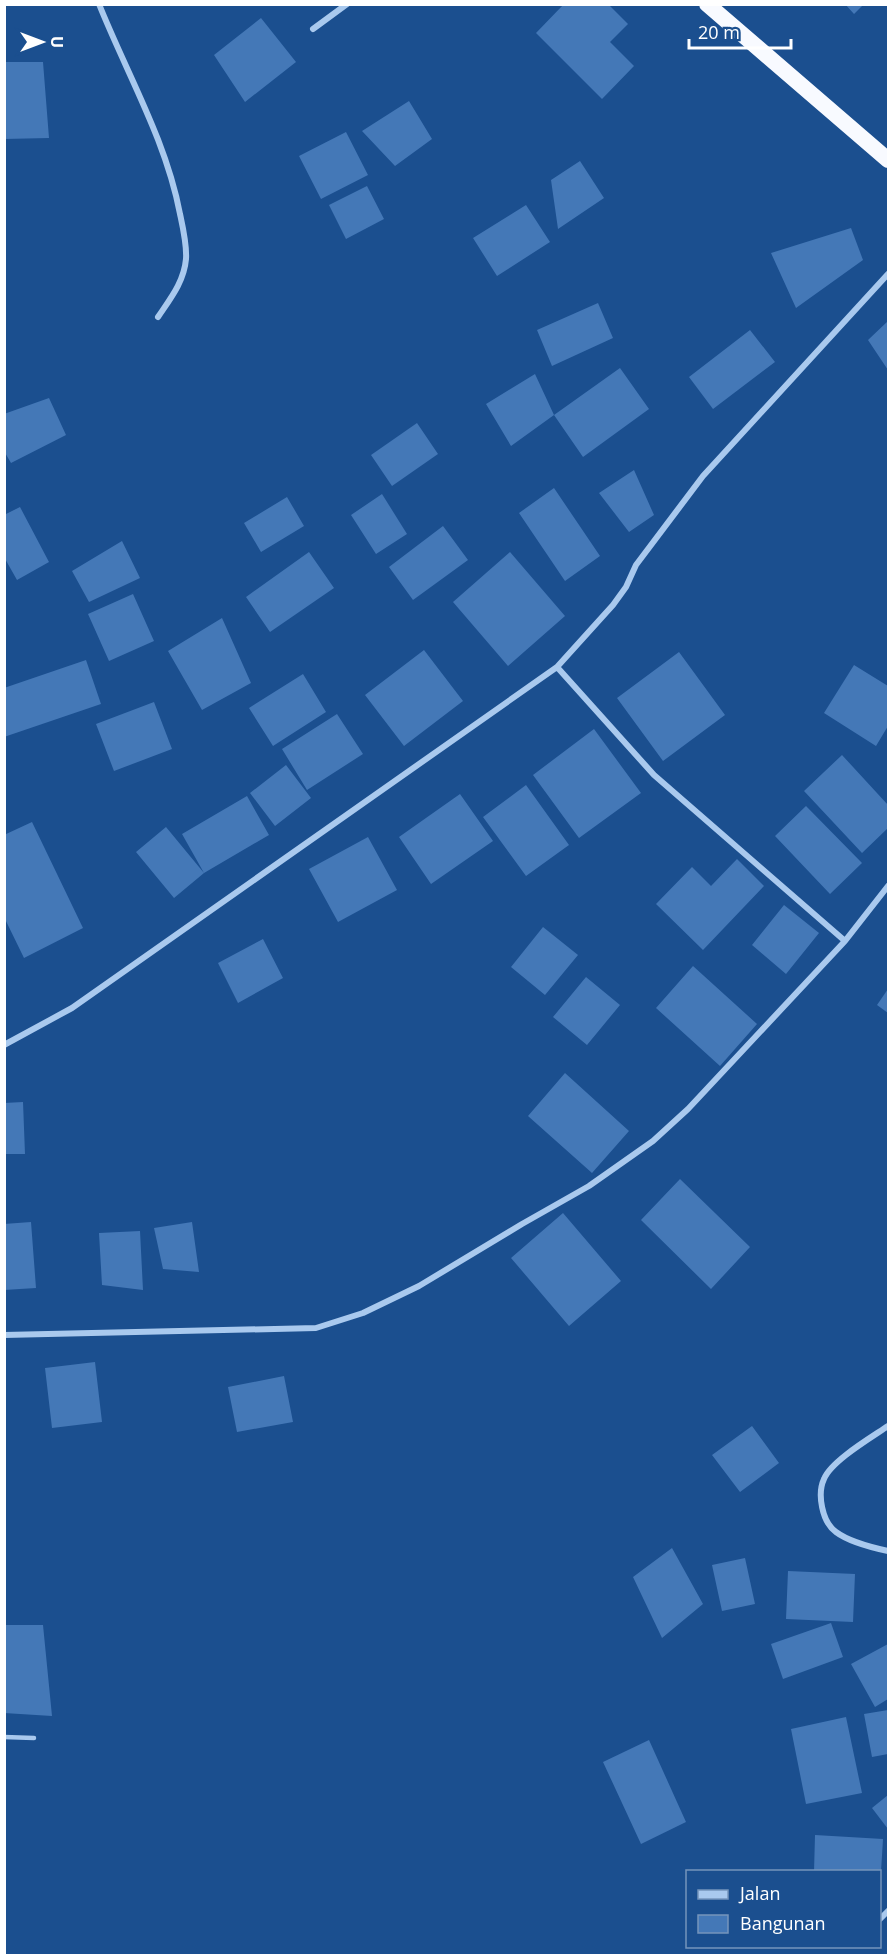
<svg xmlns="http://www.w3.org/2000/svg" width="893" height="1960" font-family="'Open Sans',sans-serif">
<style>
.building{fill:#4478b7}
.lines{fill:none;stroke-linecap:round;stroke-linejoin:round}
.service{stroke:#a9c9ee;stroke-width:4.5}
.minor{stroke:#a9c9ee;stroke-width:6}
.trunk{stroke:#f8faff;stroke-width:16}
</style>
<rect width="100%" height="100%" fill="#1b4f8f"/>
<!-- building -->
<path class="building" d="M 564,4 L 608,4 L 628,24 L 610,42 L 634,66 L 602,99 L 536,33 Z
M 845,4 L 864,4 L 854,14 Z
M 261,18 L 296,62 L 245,102 L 214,55 Z
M 4,62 L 43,62 L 49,138 L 4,139 Z
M 409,101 L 432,139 L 395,166 L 362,131 Z
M 346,132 L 368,175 L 321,199 L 299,156 Z
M 580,161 L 604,198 L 558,229 L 551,180 Z
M 367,186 L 384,219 L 346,239 L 329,205 Z
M 526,205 L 550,242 L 497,276 L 473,238 Z
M 851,228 L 863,260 L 796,308 L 771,253 Z
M 598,303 L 613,338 L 552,366 L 537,330 Z
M 888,321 L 888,370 L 868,340 Z
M 750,330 L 775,362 L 713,409 L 689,377 Z
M 620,368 L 649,409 L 583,457 L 554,415 L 511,446 L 486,404 L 535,374 L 554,415 Z
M 49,398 L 66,435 L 11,463 L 4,451 L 4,414 Z
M 417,423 L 438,454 L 392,486 L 371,455 Z
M 634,470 L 654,515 L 629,532 L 599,493 Z
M 554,488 L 600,556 L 565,581 L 519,513 Z
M 382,494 L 407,534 L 376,554 L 351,515 Z
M 287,497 L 304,526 L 261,552 L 244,523 Z
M 20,507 L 49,562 L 17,580 L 4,557 L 4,515 Z
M 443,526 L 468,560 L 413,600 L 389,567 Z
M 122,541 L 140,578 L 89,602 L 72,571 Z
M 309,552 L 334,588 L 270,632 L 246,597 Z
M 510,552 L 565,616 L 508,666 L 453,602 Z
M 133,594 L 154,641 L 109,661 L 88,614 Z
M 222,618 L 251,683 L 202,710 L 168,651 Z
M 424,650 L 463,701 L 404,746 L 365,695 Z
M 679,652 L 725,715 L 663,761 L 617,698 Z
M 86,660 L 101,704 L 4,737 L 4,688 Z
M 854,665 L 888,686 L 888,726 L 876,746 L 824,713 Z
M 303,674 L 326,712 L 273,746 L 249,708 Z
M 154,702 L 172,749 L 114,771 L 96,724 Z
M 337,714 L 363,754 L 307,790 L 282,749 Z
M 594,729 L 641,793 L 579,838 L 533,775 Z
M 842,755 L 888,805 L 888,828 L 862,853 L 804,791 Z
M 286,765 L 311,798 L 275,826 L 250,793 Z
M 526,785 L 569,845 L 526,876 L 483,817 Z
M 460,794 L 493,841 L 431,884 L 399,837 Z
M 247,796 L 269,835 L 204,873 L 182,834 Z
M 806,806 L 862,863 L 830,894 L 775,836 Z
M 32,822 L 83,928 L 24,958 L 4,917 L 4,835 Z
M 166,827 L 204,873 L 174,898 L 136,852 Z
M 368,837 L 397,890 L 338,922 L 309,869 Z
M 737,859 L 764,886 L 703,950 L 656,904 L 692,867 L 711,886 Z
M 784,905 L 819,933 L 786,974 L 752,945 Z
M 543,927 L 578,955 L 545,995 L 511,967 Z
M 263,939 L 283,978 L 238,1003 L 218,963 Z
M 693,966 L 757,1024 L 720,1066 L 656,1008 Z
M 586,977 L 620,1005 L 587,1045 L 553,1017 Z
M 888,989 L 888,1013 L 877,1005 Z
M 565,1073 L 629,1131 L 592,1173 L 528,1116 Z
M 23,1102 L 25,1154 L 4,1154 L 4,1103 Z
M 680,1179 L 750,1247 L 711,1289 L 641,1220 Z
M 563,1213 L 621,1281 L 569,1326 L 511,1258 Z
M 31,1222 L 36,1288 L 4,1290 L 4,1224 Z
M 192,1222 L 199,1272 L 163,1269 L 154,1228 Z
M 140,1231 L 143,1290 L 102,1285 L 99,1233 Z
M 95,1362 L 102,1422 L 52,1428 L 45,1368 Z
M 284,1376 L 293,1422 L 237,1432 L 228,1387 Z
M 752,1426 L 779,1463 L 740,1492 L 712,1455 Z
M 672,1548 L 703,1604 L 662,1638 L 633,1577 Z
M 745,1558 L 755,1604 L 722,1611 L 712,1565 Z
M 788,1571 L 855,1574 L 853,1622 L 786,1619 Z
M 831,1623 L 843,1657 L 783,1679 L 771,1644 Z
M 4,1625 L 43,1625 L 52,1716 L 4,1713 Z
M 888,1644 L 888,1699 L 875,1707 L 851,1664 Z
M 888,1710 L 888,1754 L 872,1757 L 864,1714 Z
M 846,1717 L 862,1793 L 806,1804 L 791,1729 Z
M 649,1740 L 686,1822 L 641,1844 L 603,1762 Z
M 888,1795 L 888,1829 L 872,1808 Z
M 815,1835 L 883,1839 L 881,1872 L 814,1872 Z"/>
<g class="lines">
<!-- service -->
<path class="service" d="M 4,1737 L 34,1738"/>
<!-- minor -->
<path class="minor" d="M 99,4 C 127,74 166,140 180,214 C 183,228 187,245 186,259 C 184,282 170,299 158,317
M 313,29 L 347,4
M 845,941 L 888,886
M 4,1045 L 72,1008 L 557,667 L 613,605 L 626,587 L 636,565 L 703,476 L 888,274
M 4,1335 L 316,1328 L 363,1313 L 419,1286 L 522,1224 L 589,1186 L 653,1141 L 688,1109 L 845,941 L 654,775 L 557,667
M 888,1426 C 872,1437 831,1461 824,1479 C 817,1494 822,1522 836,1532 C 848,1541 874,1548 888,1551
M 880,1919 L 888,1911"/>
<!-- trunk -->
<path class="trunk" d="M 707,4 L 888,160"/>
</g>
<!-- border -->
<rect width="893" height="1960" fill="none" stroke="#ffffff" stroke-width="12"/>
<!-- legend -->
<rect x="686" y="1870" width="195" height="78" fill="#1b4f8f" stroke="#7695bc" stroke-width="1.5"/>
<rect x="698" y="1890" width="30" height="9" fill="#a9c9ee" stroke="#7695bc" stroke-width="1.5"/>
<text x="740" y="1900" font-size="18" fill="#ffffff">Jalan</text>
<rect x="698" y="1915" width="30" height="18" fill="#4478b7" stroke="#7695bc" stroke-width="1.5"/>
<text x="740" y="1930" font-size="18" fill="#ffffff">Bangunan</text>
<!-- north arrow -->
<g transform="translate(42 42) rotate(90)" stroke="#1b4f8f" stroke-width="4.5" paint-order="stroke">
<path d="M0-4.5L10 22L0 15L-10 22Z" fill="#ffffff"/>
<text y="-9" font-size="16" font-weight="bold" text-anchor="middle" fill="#ffffff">U</text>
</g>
<!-- scale -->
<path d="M689 39v9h102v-9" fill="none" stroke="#ffffff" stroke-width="3"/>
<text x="698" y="39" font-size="18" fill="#ffffff" stroke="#1b4f8f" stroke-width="4.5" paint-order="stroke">20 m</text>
</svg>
